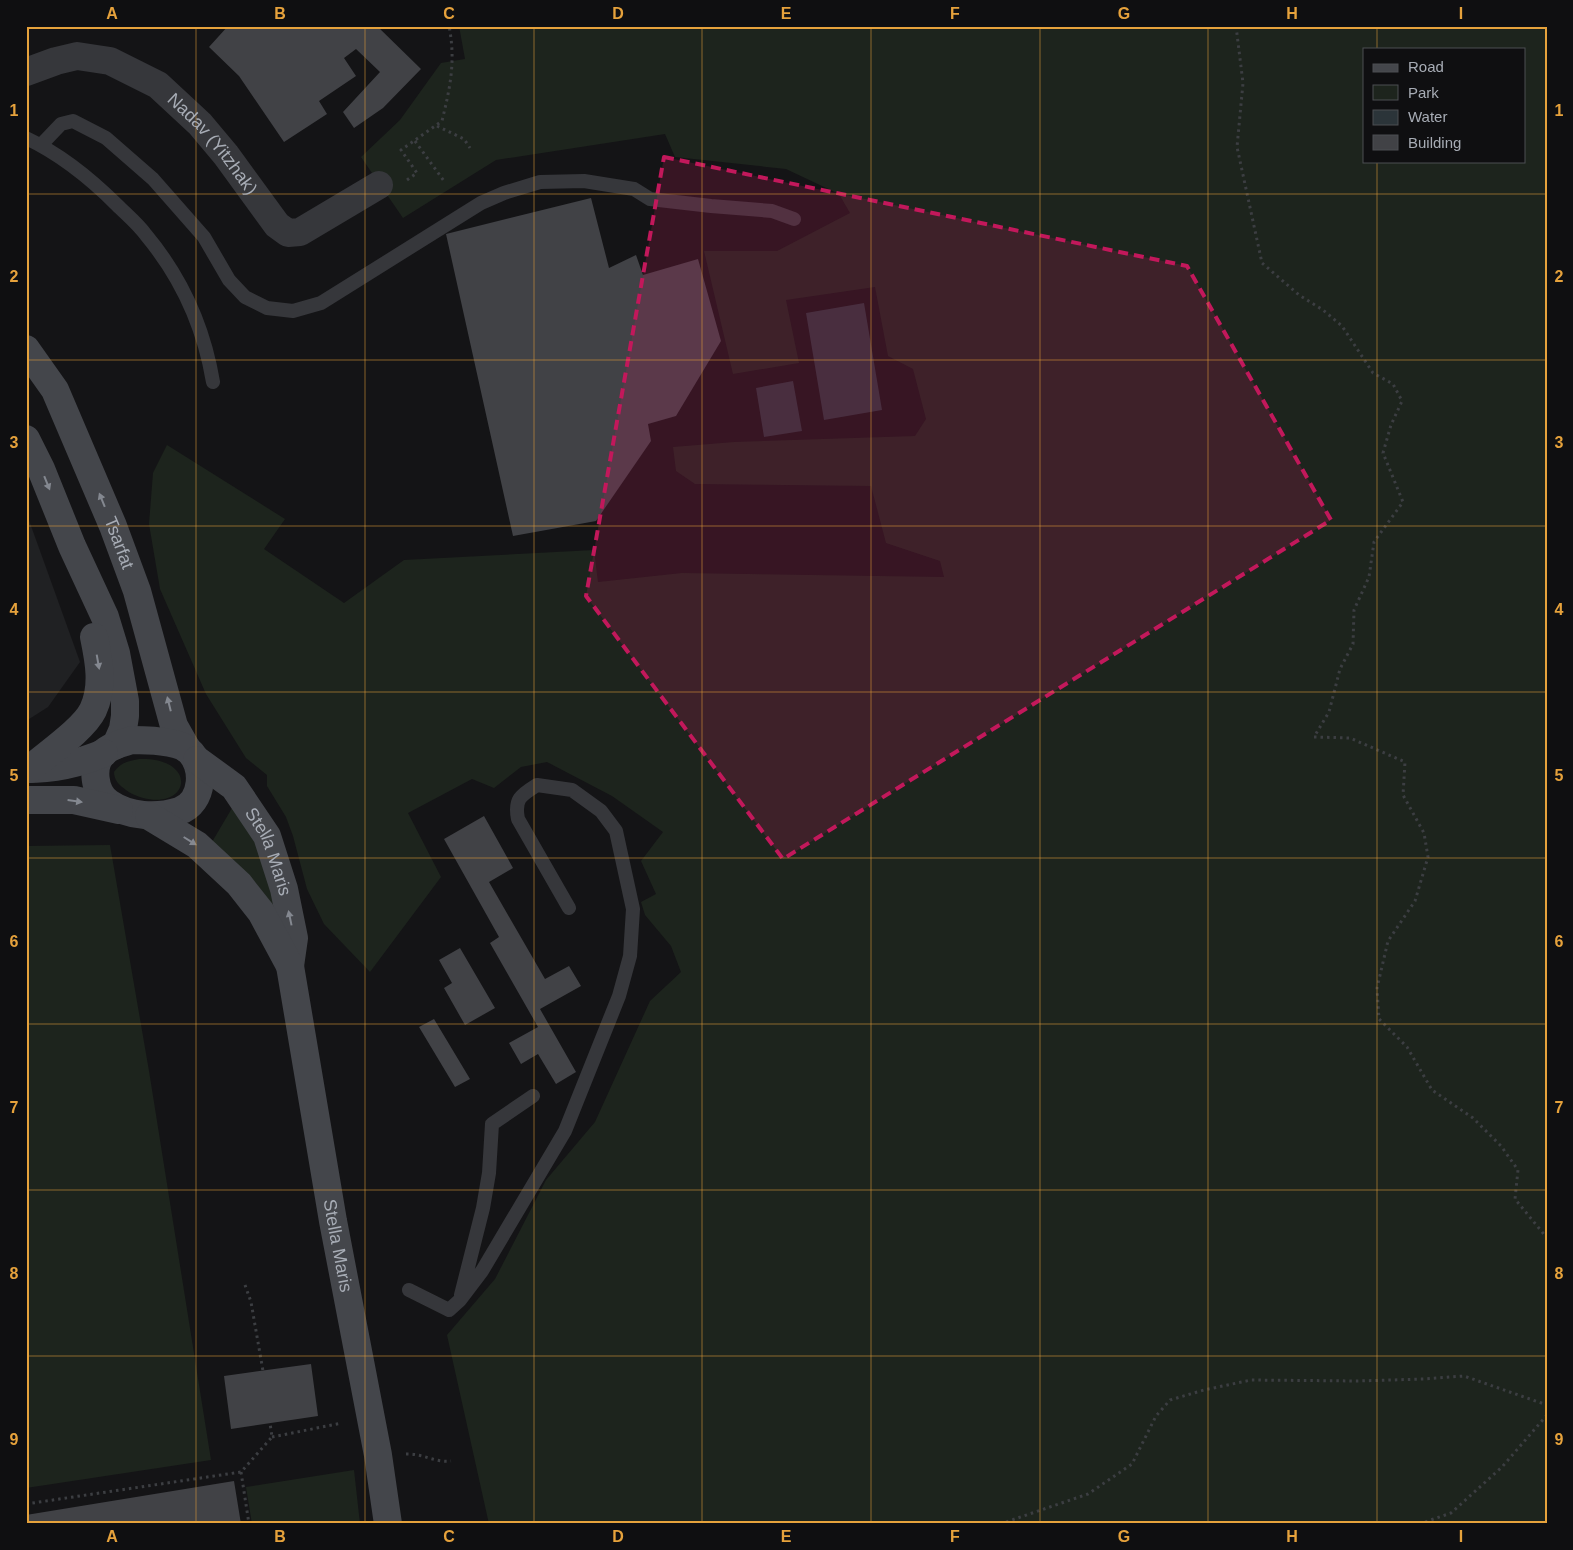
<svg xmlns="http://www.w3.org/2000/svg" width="1573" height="1550" font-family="Helvetica,sans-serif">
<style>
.built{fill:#202123}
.green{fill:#1d241d;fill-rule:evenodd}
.water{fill:#2b3439}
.building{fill:#414246}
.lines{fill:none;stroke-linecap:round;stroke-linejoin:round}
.path{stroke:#3c3e42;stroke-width:3;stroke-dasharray:2.5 4;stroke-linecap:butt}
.lane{stroke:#36373b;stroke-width:14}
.street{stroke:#36373b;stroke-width:28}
.secondary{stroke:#44464b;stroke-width:28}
.oneway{fill:#848890}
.marked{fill:#c2185b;fill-opacity:0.2;stroke:#c2185b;stroke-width:4;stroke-dasharray:10 6;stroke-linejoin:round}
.grid{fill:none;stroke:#e6a23c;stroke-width:1;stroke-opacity:0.55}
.labels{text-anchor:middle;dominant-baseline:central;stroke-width:4.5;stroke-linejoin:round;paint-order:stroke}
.street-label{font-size:18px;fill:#a7acb5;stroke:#0f0f11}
.neatline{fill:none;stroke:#e6a23c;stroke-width:2}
.grid-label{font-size:16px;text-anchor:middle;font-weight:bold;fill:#e6a23c}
</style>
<rect width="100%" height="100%" fill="#141416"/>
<!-- built -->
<path class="built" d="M 26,512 L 80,662 L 48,707 L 26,721 Z"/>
<!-- green -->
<path class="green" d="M 459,26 L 1547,26 L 1547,1524 L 489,1524 L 447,1335 L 495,1279 L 546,1180 L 595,1122 L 650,1001 L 681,972 L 671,946 L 645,915 L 641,902 L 656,894 L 641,861 L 663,832 L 612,796 L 547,762 L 521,767 L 494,788 L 472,779 L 408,813 L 441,877 L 370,972 L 324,924 L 307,889 L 293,836 L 286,817 L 267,786 L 267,775 L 246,758 L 206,694 L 160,589 L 149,524 L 153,473 L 167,445 L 285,519 L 264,549 L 344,603 L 404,560 L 594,550 L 598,582 L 682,573 L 944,577 L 940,561 L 886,543 L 871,486 L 695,484 L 676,471 L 673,447 L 734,442 L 915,436 L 926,419 L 913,369 L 888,356 L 875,287 L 786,300 L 799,363 L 733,374 L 704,251 L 777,251 L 850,213 L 839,194 L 786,169 L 675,157 L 665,134 L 496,160 L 403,218 L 361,157 L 400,120 L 441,63 L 465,59 ZM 1364,49 L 1524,49 L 1524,161 L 1364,161 Z
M 139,759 C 198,757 191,810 143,798 C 137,796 131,794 126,790 C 119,785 114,780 114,772 C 120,763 128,761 139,759 Z
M 235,803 L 260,837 L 283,925 L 269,900 L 255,882 L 212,842 Z
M 110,845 L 149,1071 L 211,1460 L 26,1488 L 26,846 Z
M 354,1470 L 360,1524 L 252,1524 L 246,1487 Z"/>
<!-- water -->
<path class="water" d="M 864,303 L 882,410 L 824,420 L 806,313 Z
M 793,381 L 802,431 L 764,437 L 756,388 Z"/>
<!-- building -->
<path class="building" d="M 228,26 L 377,26 L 421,69 L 383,108 L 354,128 L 343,112 L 380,72 L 356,49 L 344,58 L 356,76 L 319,101 L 327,114 L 284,142 L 239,76 L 209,47 Z
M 591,198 L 609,268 L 636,255 L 643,275 L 698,259 L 721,341 L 676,416 L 648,424 L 651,441 L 596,521 L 513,536 L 446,234 Z
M 484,816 L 513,868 L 489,882 L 545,979 L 569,966 L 581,986 L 540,1009 L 576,1072 L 556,1084 L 538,1054 L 521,1064 L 509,1043 L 538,1027 L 490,943 L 499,937 L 444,839 Z
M 460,948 L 495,1008 L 465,1025 L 444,988 L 452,983 L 439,960 Z
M 434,1019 L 470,1079 L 455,1087 L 419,1027 Z
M 311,1364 L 318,1416 L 231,1429 L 224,1376 Z
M 234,1481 L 241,1524 L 26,1524 L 26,1515 Z"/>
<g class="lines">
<!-- path -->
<path class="path" d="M 1236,26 L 1243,83 L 1237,147 L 1262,263 L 1299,295 L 1323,310 L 1342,326 L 1373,373 L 1393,384 L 1402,401 L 1391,425 L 1383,453 L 1403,502 L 1374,542 L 1369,577 L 1354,610 L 1353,644 L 1340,669 L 1329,712 L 1314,737 L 1350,738 L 1405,762 L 1403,795 L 1424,833 L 1428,857 L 1415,901 L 1388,941 L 1377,988 L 1379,1019 L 1407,1047 L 1432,1090 L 1473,1118 L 1501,1146 L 1518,1170 L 1515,1199 L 1547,1238
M 437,126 L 464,139 L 470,148
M 415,141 L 444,181
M 407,180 L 417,173 L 401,150 L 442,121 C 450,88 456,61 449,26
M 245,1285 L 251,1302 L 263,1371
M 272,1437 L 342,1423
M 406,1454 C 422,1453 435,1463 451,1461
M 241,1472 L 249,1524
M 26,1504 L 241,1472 L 272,1437 L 270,1423
M 1000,1524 L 1088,1494 L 1132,1464 L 1156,1416 L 1170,1400 L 1204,1390 L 1251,1380 L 1358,1381 L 1424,1379 L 1464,1376 L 1547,1405
M 1316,1524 L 1332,1524
M 1419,1524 L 1451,1513 L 1502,1467 L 1547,1415"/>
<!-- lane -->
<path class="lane" d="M 26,138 C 60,154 90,178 117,205 C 127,215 138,224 146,235 C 181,277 204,328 213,382
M 41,145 L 61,124 L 73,121 L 106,138 L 153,179 L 204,237 L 229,280 L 245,297 L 267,308 L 293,311 L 321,303 L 481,203 L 504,193 L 540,182 L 584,181 L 634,189 L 650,199 L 711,206 L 772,211 L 794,219
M 409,1290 L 449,1310 L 460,1300 L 482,1271 L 565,1131 L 619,996 L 630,956 L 633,909 L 616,831 L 601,811 L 572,790 L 537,785 C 521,795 514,799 518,819 L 569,908
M 461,1295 L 483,1208 L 489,1173 L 492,1124 L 533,1096"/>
<!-- street -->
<path class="street" id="s1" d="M 26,72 L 56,61 L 77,56 L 110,61 L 158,85 L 200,124 L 226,155 L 277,225 L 288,233 L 300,232 L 379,185"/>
<!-- secondary -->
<g class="secondary">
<path id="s2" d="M 26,349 L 55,390 L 113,526 L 137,591 L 174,726 L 187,749"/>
<path d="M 26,439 L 41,469 L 72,546 L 105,617 L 116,653 L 125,701 L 125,716 L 123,729 L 116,745"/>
<path d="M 132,740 C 146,740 178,741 188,750 C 206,765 204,803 179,811 C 157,818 129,817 109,803 C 94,793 90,765 104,752 C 112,745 123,743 132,740 Z"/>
<path id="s3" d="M 197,760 L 234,787 L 267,836 L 284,889 L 294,938 L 290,966"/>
<path d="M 26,769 C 54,769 78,764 104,753"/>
<path d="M 30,769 C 47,754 84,729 93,710 C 104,687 99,661 94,637"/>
<path d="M 26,800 L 74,800 L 119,810"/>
<path id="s4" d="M 149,816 L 197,845 L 239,884 L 261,912 L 290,966 L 333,1221 L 378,1455 L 388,1524"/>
</g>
</g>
<!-- one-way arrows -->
<defs><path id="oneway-solid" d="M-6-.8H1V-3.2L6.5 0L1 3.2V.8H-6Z" transform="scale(1.25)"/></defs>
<g class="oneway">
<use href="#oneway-solid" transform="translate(47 483) rotate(68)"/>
<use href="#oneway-solid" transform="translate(102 500) rotate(-112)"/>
<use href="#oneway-solid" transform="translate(98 662) rotate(80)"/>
<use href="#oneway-solid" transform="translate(169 704) rotate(-104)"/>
<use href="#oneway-solid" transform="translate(75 801) rotate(8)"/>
<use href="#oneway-solid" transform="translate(190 841) rotate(32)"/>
<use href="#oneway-solid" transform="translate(290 918) rotate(-102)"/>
</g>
<!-- marked area -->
<path class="marked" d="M 664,157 L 1187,266 L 1331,520 L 783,859 L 586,596 Z"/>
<!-- grid -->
<path class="grid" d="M 196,26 L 196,1524M 365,26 L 365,1524M 534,26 L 534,1524M 702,26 L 702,1524M 871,26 L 871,1524M 1040,26 L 1040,1524M 1208,26 L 1208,1524M 1377,26 L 1377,49M 1377,161 L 1377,1524M 26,194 L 1547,194M 26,360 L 1547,360M 26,526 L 1547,526M 26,692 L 1547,692M 26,858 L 1547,858M 26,1024 L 1547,1024M 26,1190 L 1547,1190M 26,1356 L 1547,1356"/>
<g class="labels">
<!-- street labels -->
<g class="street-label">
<text stroke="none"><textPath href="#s1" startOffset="221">Nadav (Yitzhak)</textPath></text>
<text stroke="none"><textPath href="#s2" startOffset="216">Tsarfat</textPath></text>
<text stroke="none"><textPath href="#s3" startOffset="120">Stella Maris</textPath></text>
<text stroke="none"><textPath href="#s4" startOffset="494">Stella Maris</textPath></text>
</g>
</g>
<!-- border -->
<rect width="1573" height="1550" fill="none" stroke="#0f0f11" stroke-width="55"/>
<!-- legend -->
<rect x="1363" y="48" width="162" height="115" fill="#0f0f11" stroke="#4c4e53"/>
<rect x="1373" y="64" width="25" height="8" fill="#44464b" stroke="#4c4e53"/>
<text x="1408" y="72" font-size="15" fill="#a7acb5">Road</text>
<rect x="1373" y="85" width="25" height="15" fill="#1d241d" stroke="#4c4e53"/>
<text x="1408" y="98" font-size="15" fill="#a7acb5">Park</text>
<rect x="1373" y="110" width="25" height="15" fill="#2b3439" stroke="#4c4e53"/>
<text x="1408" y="122" font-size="15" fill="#a7acb5">Water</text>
<rect x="1373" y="135" width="25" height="15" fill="#414246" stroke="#4c4e53"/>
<text x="1408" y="148" font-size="15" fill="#a7acb5">Building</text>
<rect x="28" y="28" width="1518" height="1494" class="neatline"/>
<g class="grid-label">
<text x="112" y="19">A</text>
<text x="280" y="19">B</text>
<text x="449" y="19">C</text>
<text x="618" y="19">D</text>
<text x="786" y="19">E</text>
<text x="955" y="19">F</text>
<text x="1124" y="19">G</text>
<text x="1292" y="19">H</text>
<text x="1461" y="19">I</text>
<text x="14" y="116">1</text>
<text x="1559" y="116">1</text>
<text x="14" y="282">2</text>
<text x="1559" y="282">2</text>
<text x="14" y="448">3</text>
<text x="1559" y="448">3</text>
<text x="14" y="615">4</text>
<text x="1559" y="615">4</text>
<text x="14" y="781">5</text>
<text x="1559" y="781">5</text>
<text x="14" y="947">6</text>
<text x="1559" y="947">6</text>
<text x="14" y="1113">7</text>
<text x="1559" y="1113">7</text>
<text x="14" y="1279">8</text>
<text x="1559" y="1279">8</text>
<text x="14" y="1445">9</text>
<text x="1559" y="1445">9</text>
<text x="112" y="1542">A</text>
<text x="280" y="1542">B</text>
<text x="449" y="1542">C</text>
<text x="618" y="1542">D</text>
<text x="786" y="1542">E</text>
<text x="955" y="1542">F</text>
<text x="1124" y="1542">G</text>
<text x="1292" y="1542">H</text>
<text x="1461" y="1542">I</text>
</g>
</svg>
